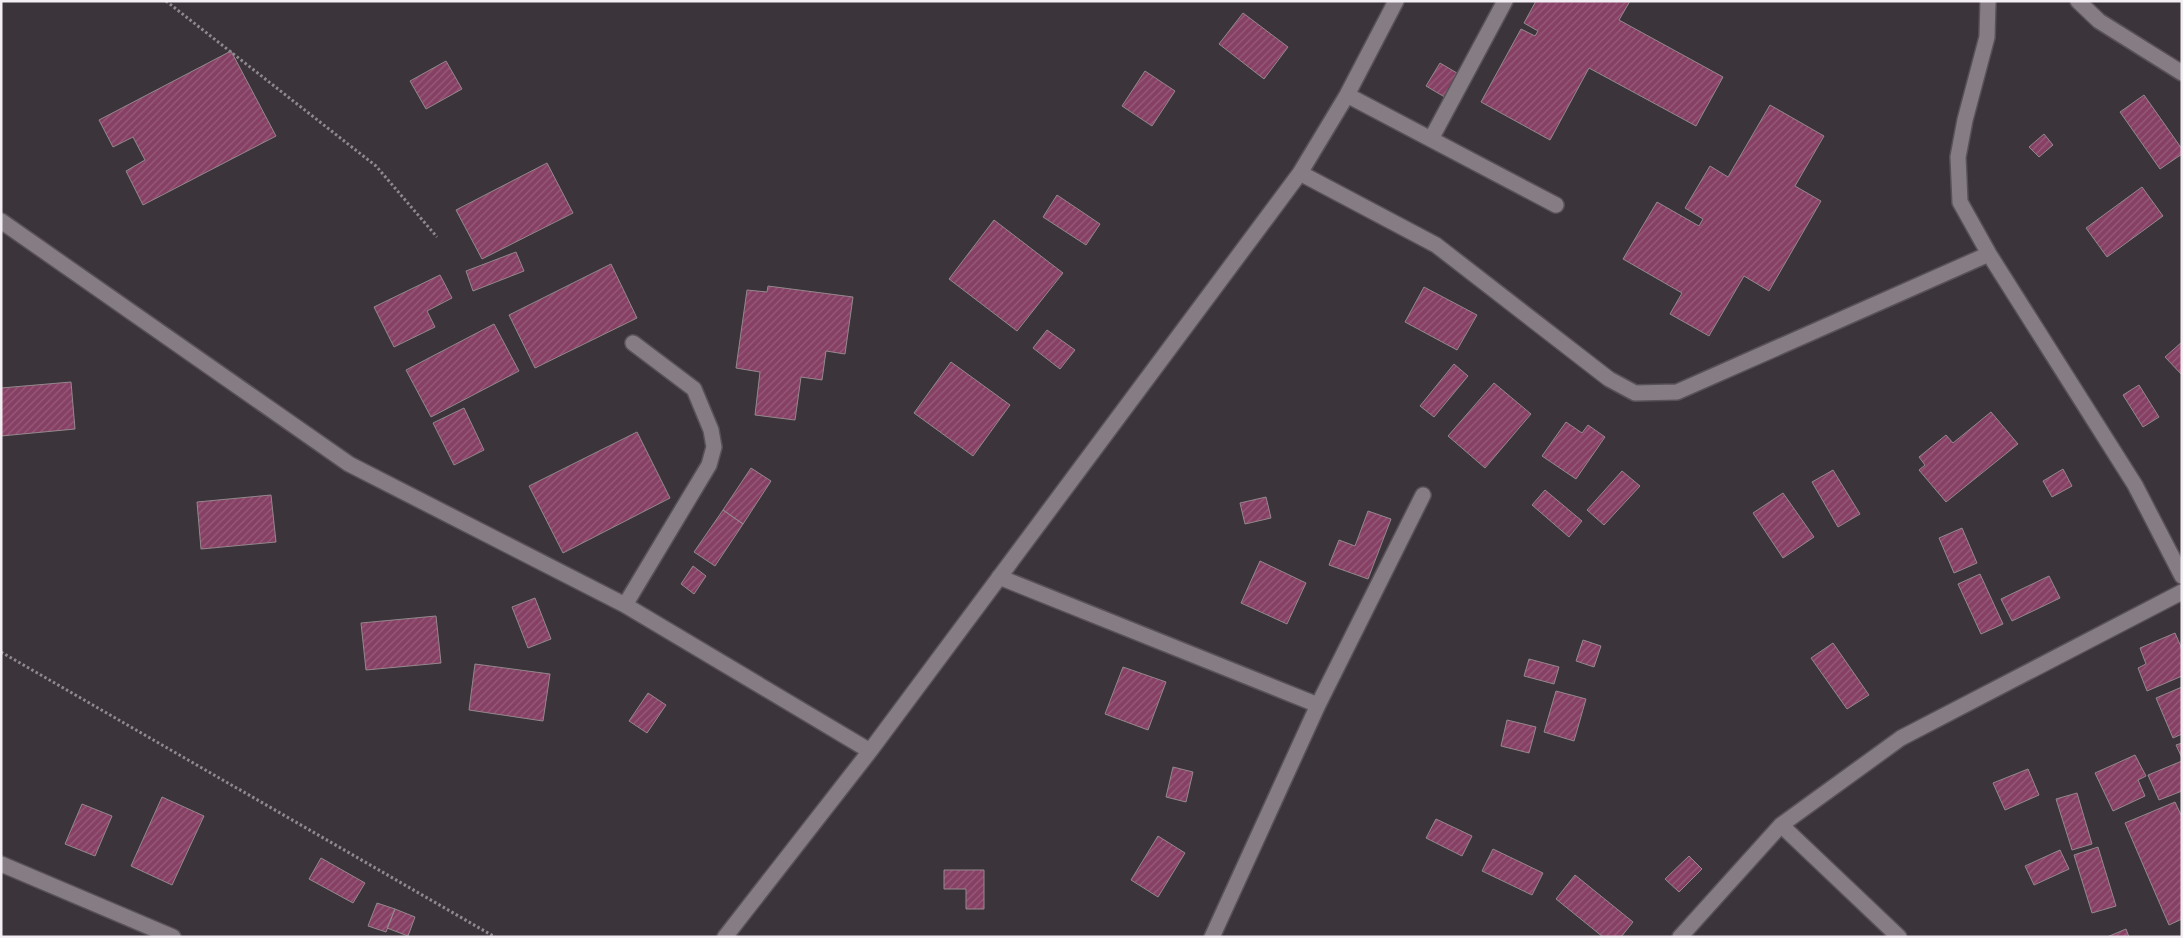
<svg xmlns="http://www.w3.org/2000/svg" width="2183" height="938" font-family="Cabin,sans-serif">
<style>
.building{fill:url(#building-hatch);stroke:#94888d}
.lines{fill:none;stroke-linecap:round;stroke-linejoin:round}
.minor-casing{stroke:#585258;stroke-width:18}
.path{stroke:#8f898f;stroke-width:3;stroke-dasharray:2.5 2.5;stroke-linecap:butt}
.minor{stroke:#857c84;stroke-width:15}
</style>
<defs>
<pattern id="building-hatch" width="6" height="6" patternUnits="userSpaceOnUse" patternTransform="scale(1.25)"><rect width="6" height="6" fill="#864064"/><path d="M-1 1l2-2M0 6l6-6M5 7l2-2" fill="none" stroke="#985c7b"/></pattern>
</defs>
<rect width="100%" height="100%" fill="#3c343b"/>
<!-- building -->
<path class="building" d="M 1536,1 L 1630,1 L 1619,20 L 1723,77 L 1696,126 L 1589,68 L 1550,140 L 1481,102 L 1521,29 L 1535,36 L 1538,31 L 1524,23 Z
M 1243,13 L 1288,47 L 1264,79 L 1219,44 Z
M 231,51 L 276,136 L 143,205 L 126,171 L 145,160 L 133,137 L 113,147 L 99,120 Z
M 446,61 L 462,89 L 426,109 L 410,81 Z
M 1440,63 L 1462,76 L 1448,99 L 1426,86 Z
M 1145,71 L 1175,91 L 1152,126 L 1122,106 Z
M 2144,95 L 2182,149 L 2182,154 L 2160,169 L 2120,112 Z
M 1770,105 L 1824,136 L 1795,186 L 1821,201 L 1769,291 L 1744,276 L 1709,336 L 1670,314 L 1682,293 L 1623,259 L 1657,202 L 1699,226 L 1703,219 L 1685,208 L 1710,166 L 1728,177 Z
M 2044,134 L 2053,145 L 2039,157 L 2029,147 Z
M 547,163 L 573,213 L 482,259 L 456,210 Z
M 2142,187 L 2163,216 L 2107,257 L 2086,228 Z
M 1057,195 L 1100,224 L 1086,245 L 1043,217 Z
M 994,220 L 1063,273 L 1017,331 L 949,279 Z
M 516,252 L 524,271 L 473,291 L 466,271 Z
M 611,264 L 637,318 L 535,368 L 509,315 Z
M 440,275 L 452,298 L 427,311 L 435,327 L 394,347 L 374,307 Z
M 768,286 L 853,297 L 845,354 L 826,351 L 822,380 L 801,377 L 795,420 L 755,415 L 760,372 L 736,368 L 747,290 L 767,292 Z
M 1424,287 L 1477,315 L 1457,350 L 1405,322 Z
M 494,324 L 519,371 L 431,417 L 406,370 Z
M 1047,330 L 1075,350 L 1060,369 L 1033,348 Z
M 2182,342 L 2182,375 L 2165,357 Z
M 951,362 L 1010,405 L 973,456 L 914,413 Z
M 1454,364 L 1468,376 L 1434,417 L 1420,406 Z
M 71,382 L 75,429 L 1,436 L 1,388 Z
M 1494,383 L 1531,414 L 1485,468 L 1448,436 Z
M 2139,385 L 2159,417 L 2143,427 L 2123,395 Z
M 464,408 L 484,450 L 454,465 L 433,423 Z
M 1991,412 L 2018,444 L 1946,502 L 1919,470 L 1925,465 L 1919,457 L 1946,435 L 1953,443 Z
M 1566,422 L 1582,433 L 1588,425 L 1605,437 L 1576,479 L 1542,456 Z
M 637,432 L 670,498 L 563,553 L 529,486 Z
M 751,468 L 771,481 L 743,524 L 723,510 Z
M 2063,469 L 2072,486 L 2052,497 L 2043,481 Z
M 1833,470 L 1860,514 L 1838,527 L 1812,482 Z
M 1622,471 L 1640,486 L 1604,525 L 1587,510 Z
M 1545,490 L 1582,521 L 1569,537 L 1532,505 Z
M 1783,493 L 1814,537 L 1783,558 L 1753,513 Z
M 271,495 L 276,542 L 201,549 L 197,502 Z
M 1266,497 L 1271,518 L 1245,524 L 1240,503 Z
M 723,510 L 743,524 L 715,566 L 694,552 Z
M 1368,511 L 1391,519 L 1368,579 L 1329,565 L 1339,540 L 1355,546 Z
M 1962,528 L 1977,563 L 1954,573 L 1939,538 Z
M 1260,561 L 1306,583 L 1287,624 L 1241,603 Z
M 693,566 L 706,576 L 694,594 L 681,584 Z
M 1980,574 L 2003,624 L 1981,634 L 1958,584 Z
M 2049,576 L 2060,598 L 2012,621 L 2001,599 Z
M 535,598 L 551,639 L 528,648 L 512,607 Z
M 436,616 L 441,663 L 366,670 L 361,623 Z
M 2175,633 L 2182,649 L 2182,676 L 2147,691 L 2138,668 L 2146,664 L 2140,648 Z
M 1583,640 L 1601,646 L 1594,667 L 1576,661 Z
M 1833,643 L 1869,695 L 1847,709 L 1811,658 Z
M 1529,659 L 1559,667 L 1554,684 L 1524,676 Z
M 475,664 L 550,674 L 543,721 L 469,710 Z
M 1123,667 L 1166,682 L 1148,730 L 1105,714 Z
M 2182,687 L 2182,734 L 2173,738 L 2156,698 Z
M 1556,691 L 1586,699 L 1574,741 L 1544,732 Z
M 648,693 L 666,705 L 647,733 L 629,721 Z
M 1507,720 L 1536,727 L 1529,753 L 1501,746 Z
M 2182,743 L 2182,758 L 2176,745 Z
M 2135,755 L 2146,776 L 2138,780 L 2145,796 L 2113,811 L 2095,773 Z
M 2182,761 L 2182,791 L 2159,800 L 2148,775 Z
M 1173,767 L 1193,772 L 1186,802 L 1166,797 Z
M 2028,769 L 2039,795 L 2005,810 L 1993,783 Z
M 2077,793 L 2092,844 L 2072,850 L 2056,799 Z
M 162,797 L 204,816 L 172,885 L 131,866 Z
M 2175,802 L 2182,817 L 2182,919 L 2169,925 L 2125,823 Z
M 82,804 L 112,816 L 95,856 L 65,844 Z
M 1436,819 L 1472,836 L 1462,856 L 1426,838 Z
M 1158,836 L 1185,853 L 1158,897 L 1131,880 Z
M 2098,847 L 2116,906 L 2092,913 L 2074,855 Z
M 1493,849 L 1543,873 L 1532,895 L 1482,871 Z
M 2060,850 L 2069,869 L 2034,885 L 2025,866 Z
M 1689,856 L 1702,869 L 1679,892 L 1665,879 Z
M 321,858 L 365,883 L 353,903 L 309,879 Z
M 944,870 L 984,870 L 984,909 L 966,909 L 966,889 L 944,889 Z
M 1575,875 L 1633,922 L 1621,937 L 1603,937 L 1556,899 Z
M 377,903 L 395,909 L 386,932 L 368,926 Z
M 395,909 L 415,917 L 408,936 L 387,928 Z
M 2126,929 L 2129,937 L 2107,937 Z"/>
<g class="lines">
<defs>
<path id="minor" d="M 1988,1 L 1987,37 L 1965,120 L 1958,157 L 1960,202 L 1989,254 L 2135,485 L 2182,576
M 2078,1 L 2099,21 L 2182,73
M 1347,95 L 1556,205
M 1431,139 L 1505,1
M 1300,173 L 1436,245 L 1609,379 L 1635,393 L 1677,392 L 1989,254
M 1,221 L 349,464 L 625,605 L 870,751
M 999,577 L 1318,705
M 625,605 L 709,465 L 714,447 L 711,430 L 694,389 L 633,343
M 1781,825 L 1899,937
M 1,864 L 173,937
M 725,937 L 870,751 L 1300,173 L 1347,95 L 1396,1
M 1212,937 L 1318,705 L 1423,495
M 1680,937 L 1781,825 L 1901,738 L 2182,592"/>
</defs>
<!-- minor casing -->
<use href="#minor" class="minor-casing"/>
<!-- path -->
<path class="path" d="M 166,1 L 376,166 L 437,237
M 1,652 L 495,937"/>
<!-- minor -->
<use href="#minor" class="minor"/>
</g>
<!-- border -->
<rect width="2183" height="938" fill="none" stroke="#f3eef3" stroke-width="5"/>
</svg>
